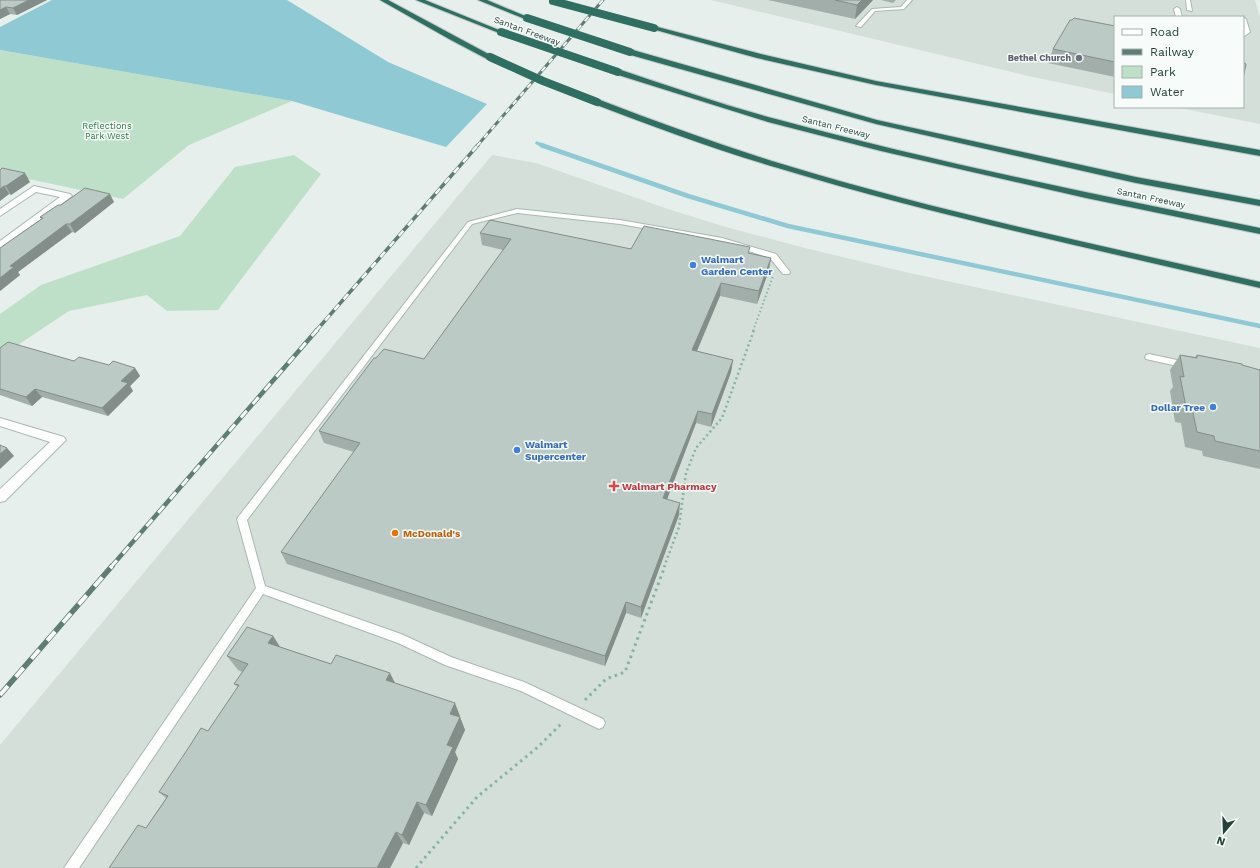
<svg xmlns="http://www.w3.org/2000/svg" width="1260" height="868" font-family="'Work Sans',sans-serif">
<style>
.built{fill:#d4dfda}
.green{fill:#bfe0c8}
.water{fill:#8ec9d4}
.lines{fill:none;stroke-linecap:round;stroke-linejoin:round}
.stream-far1{stroke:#8ec9d4;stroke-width:3.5}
.stream{stroke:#8ec9d4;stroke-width:4.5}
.lane-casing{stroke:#a8b8b2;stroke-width:2}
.street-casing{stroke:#a8b8b2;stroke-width:2}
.highway-casing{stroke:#c2cac8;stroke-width:2}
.path-far2{stroke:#86b3a5;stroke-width:2;stroke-dasharray:1.5 2.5;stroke-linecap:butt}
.path-far1{stroke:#86b3a5;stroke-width:2.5;stroke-dasharray:2 3;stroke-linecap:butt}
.path{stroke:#86b3a5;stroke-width:3;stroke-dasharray:2.5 4;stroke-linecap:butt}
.lane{fill:#fff;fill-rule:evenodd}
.street{fill:#fff;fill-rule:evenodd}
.highway{fill:#2f6f62;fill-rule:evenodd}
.rail-far3-casing{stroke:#5f7d75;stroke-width:3}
.rail-far2-casing{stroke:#5f7d75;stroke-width:3.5}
.rail-far1-casing{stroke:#5f7d75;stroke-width:4.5}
.rail-casing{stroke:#5f7d75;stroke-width:5.5}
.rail-far3{stroke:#f7fbf9;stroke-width:2;stroke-dasharray:5.5;stroke-linecap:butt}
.rail-far2{stroke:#f7fbf9;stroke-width:2.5;stroke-dasharray:7;stroke-linecap:butt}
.rail-far1{stroke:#f7fbf9;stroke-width:3;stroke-dasharray:9;stroke-linecap:butt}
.rail{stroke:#f7fbf9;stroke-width:4;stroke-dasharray:12;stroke-linecap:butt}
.highway-bridge-casing{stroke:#c2cac8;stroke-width:8;stroke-linecap:butt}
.highway-bridge{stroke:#2f6f62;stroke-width:8}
.wall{fill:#a1aea9}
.shaded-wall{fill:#838d89}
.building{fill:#bbcac4;stroke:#838d89}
.worship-dot{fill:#6b7280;stroke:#f7fbf9;stroke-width:1.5}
.shop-dot{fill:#3f7fe0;stroke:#f7fbf9;stroke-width:1.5}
.health-dot{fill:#e0444e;stroke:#f7fbf9;stroke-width:1.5}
.food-dot{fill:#e8710a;stroke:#f7fbf9;stroke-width:1.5}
.labels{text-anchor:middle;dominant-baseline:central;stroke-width:3;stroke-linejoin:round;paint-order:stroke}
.far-street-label{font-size:9px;fill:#24423a;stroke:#f7fbf9}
.far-worship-label{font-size:9px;font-weight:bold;fill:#5b616d;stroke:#f7fbf9;text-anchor:end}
.far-park-label{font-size:9px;fill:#2d7a4b;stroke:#f7fbf9}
.shop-label{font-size:10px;font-weight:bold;fill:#366cbe;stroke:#f7fbf9;text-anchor:start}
.health-label{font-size:10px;font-weight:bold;fill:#be3a42;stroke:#f7fbf9;text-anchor:start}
.food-label{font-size:10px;font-weight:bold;fill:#c56008;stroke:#f7fbf9;text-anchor:start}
</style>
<rect width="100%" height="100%" fill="#e6efeb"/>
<!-- built -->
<path class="built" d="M 711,0 L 1255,0 L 1260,17 L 1260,124 L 1175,107 L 1243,107 L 1243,17 L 1115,17 L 1115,94 L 1028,76 Z
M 492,155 L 536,163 L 671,210 L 726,227 L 801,247 L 905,272 L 1260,348 L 1260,868 L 0,868 L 0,745 Z"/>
<!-- green -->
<path class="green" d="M 0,50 L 292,101 L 189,145 L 123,199 L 0,173 Z
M 294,155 L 321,174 L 218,310 L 167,311 L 147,295 L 69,311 L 0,357 L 0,314 L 41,285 L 180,236 L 235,167 Z"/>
<!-- water -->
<path class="water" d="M 52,0 L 287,0 L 388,62 L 487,104 L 446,147 L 292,101 L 0,50 L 0,27 Z"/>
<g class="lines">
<!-- stream-far1 -->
<path class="stream-far1" d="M 537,143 L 544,146"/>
<!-- stream -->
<path class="stream" d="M 541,145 L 688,196 L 788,226 L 1260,326"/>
<defs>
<path id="lane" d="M 907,0 L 912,0 L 904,9 L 875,11 L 861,27 L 856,26 L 872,9 L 901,7 Z
M 1186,0 L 1190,0 L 1192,11 L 1187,10 Z
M 1177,7 L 1180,9 L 1182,17 L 1176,17 L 1174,9 Z
M 1243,17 L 1246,19 L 1250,32 L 1243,37 L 1244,32 Z
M 517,209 L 620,220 L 722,238 L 776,254 L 790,272 L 789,274 L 783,274 L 770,258 L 721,242 L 620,224 L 517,213 L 472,224 L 247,520 L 265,586 L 401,634 L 451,657 L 524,682 L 603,719 L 605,723 L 603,727 L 599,729 L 595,727 L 521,691 L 445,665 L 398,643 L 263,594 L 79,868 L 64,868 L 256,588 L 237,519 L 239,516 L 468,222 Z
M 1149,354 L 1186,362 L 1190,365 L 1186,368 L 1146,359 L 1145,357 L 1146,355 Z"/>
<path id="street" d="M 34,186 L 70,194 L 72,196 L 3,248 L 0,249 L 0,241 L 60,197 L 36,192 L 0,216 L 0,209 Z
M 0,418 L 64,437 L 66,440 L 5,501 L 0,502 L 0,489 L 50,442 L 0,426 Z"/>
<path id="highway" d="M 380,0 L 388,0 L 494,57 L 490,59 L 487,59 L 449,39 Z
M 416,0 L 425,0 L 504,32 L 499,33 Z
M 478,0 L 487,0 L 530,18 L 525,19 Z
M 654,26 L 761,54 L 876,81 L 1260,150 L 1260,156 L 876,85 L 757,58 L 652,29 L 651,28 Z
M 627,50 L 633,50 L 877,120 L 1136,177 L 1260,200 L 1260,206 L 1136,183 L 876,124 L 627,54 Z
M 615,70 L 621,70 C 672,87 723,105 776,119 C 935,162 1098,195 1260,228 L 1260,234 L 1086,198 L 881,151 L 768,122 L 615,74 Z
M 594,100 L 600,100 C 660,123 720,145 782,164 C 939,212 1100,245 1260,282 L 1260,288 C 1099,250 936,216 778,168 C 716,150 655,127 594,104 Z"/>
</defs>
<!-- lane casing -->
<use href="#lane" class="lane-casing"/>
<!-- street casing -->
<use href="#street" class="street-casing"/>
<!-- highway casing -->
<use href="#highway" class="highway-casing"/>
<!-- path-far2 -->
<path class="path-far2" d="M 753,331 L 773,276"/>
<!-- path-far1 -->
<path class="path-far1" d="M 664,567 L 679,527 L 686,473 L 696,448 L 722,418 L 754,330"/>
<!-- path -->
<path class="path" d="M 585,700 L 606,679 L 625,672 L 665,566
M 416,868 L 477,797 L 538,747 L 563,722"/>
<!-- lane -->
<use href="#lane" class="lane"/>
<!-- street -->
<use href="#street" class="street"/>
<!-- highway -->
<use href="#highway" class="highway"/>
<defs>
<path id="rail-far3" d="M 477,146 L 603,0"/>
<path id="rail-far2" d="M 316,331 L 478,145"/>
<path id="rail-far1" d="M 111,567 L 317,330"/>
<path id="rail" d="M 0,695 L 112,566"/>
</defs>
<!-- rail-far3 casing -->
<use href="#rail-far3" class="rail-far3-casing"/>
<!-- rail-far2 casing -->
<use href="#rail-far2" class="rail-far2-casing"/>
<!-- rail-far1 casing -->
<use href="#rail-far1" class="rail-far1-casing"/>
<!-- rail casing -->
<use href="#rail" class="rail-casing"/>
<!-- rail-far3 -->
<use href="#rail-far3" class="rail-far3"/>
<!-- rail-far2 -->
<use href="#rail-far2" class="rail-far2"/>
<!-- rail-far1 -->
<use href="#rail-far1" class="rail-far1"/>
<!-- rail -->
<use href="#rail" class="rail"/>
<defs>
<path id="highway-bridge" d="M 553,1 L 654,28
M 527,18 L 630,52
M 501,32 L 618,72
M 490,57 L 543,81 L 597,102"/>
</defs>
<!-- highway-bridge casing -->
<use href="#highway-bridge" class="highway-bridge-casing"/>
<!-- highway-bridge -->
<use href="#highway-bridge" class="highway-bridge"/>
</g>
<!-- wall -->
<path class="wall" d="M 0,0 L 47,0 L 17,15 L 10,14 L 0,19 Z
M 768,0 L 873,0 L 855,19 Z
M 881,0 L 896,0 L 893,3 Z
M 1072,20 L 1115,26 L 1115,77 L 1048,63 L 1053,49 Z
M 0,170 L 30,182 L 11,195 L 9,194 L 0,201 Z
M 114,202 L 75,233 L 72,232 L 18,272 L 20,275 L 0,291 L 0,248 L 41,219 L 40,217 L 61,205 Z
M 480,233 L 631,249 L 749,253 L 769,270 L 757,304 L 720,296 L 696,351 L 733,360 L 731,372 L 711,427 L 696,423 L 667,499 L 679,515 L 641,618 L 626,613 L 605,666 L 287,564 L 281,552 L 354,452 L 324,443 L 319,431 L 376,358 L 424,359 L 503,250 L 482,245 Z
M 0,348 L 74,361 L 135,368 L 140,376 L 130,386 L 133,391 L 108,416 L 42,397 L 32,406 L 0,395 Z
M 1180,355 L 1195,357 L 1197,355 L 1260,370 L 1260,469 L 1203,456 L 1202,451 L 1185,447 L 1181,423 L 1175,422 L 1170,391 L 1173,387 L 1170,370 Z
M 273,636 L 280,647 L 331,664 L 395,683 L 460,716 L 459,717 L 460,717 L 465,730 L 455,752 L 458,759 L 432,816 L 424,813 L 409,845 L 403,843 L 390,868 L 109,868 L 146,828 L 166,798 L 159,792 L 208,731 L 238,687 L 234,684 L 242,672 L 238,670 L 227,656 Z"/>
<!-- shaded-wall -->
<path class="shaded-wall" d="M 29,0 L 47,0 L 17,15 L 13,8 Z
M 862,0 L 873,0 L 855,19 L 857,5 Z
M 6,7 L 10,14 L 0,19 L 0,10 Z
M 25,173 L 30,182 L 11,195 L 6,186 Z
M 4,186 L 9,194 L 0,201 L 0,189 Z
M 110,194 L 114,202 L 75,233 L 70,224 Z
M 66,224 L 72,232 L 18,272 L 20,275 L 0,291 L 0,278 L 10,266 Z
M 771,258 L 769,270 L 757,304 L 759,291 Z
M 721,283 L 720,296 L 692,363 L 692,350 Z
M 733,360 L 731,372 L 711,427 L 712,414 Z
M 135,368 L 140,376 L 130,386 L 133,391 L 108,416 L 102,408 L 121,381 Z
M 35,389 L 42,397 L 32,406 L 26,397 Z
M 698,411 L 696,423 L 663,510 L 663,498 Z
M 7,448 L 14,456 L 0,469 L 0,454 Z
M 680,503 L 679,515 L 641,618 L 641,607 Z
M 626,602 L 626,613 L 605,666 L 605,656 Z
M 273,636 L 282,650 L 268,643 Z
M 390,673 L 397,687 L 386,680 Z
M 455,703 L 460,716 L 455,726 L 450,714 Z
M 460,717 L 465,730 L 455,752 L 458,759 L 432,816 L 426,805 L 447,745 Z
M 417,802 L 424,813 L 409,845 L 402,835 Z
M 396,832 L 403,843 L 390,868 L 377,868 Z"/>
<!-- building -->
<path class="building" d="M 0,0 L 29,0 L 13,8 L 6,7 L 0,10 Z
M 835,0 L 862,0 L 857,5 Z
M 1074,18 L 1115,26 L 1115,62 L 1053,49 L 1070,20 L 1072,20 Z
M 1243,62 L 1246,64 L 1243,78 Z
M 2,168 L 25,173 L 6,186 L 4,186 L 0,189 L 0,170 Z
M 85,188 L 110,194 L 70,224 L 66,224 L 10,266 L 14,267 L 0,278 L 0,248 L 43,218 L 40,217 L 58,205 L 61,205 Z
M 490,220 L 631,249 L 644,226 L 750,247 L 748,253 L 771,258 L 759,291 L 721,283 L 692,350 L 733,360 L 712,414 L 698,411 L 663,498 L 680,503 L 641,607 L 626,602 L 605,656 L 281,552 L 360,443 L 319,431 L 374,358 L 376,358 L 384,349 L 424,359 L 511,239 L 480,233 Z
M 8,342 L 74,361 L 79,357 L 109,365 L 113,361 L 135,368 L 121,381 L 128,383 L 102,408 L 35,389 L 26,397 L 0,389 L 0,348 Z
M 1180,355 L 1197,358 L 1197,355 L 1242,364 L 1242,365 L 1260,370 L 1260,451 L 1215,441 L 1214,436 L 1197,432 L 1192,408 L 1186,407 L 1180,376 L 1184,377 Z
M 0,445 L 7,448 L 0,454 Z
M 247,627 L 273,636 L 268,643 L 331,664 L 336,655 L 390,673 L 386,680 L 455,703 L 450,714 L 460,717 L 447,745 L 453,747 L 426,805 L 417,802 L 402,835 L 396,832 L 377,868 L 109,868 L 138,825 L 146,828 L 168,796 L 159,792 L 189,747 L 201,728 L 208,731 L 239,685 L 234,684 L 248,664 L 227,656 Z"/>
<!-- markers -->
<circle class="worship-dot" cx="1079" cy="58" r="4"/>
<g class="shop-dot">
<circle cx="693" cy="265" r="4"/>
<circle cx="1213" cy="407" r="4"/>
<circle cx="517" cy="450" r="4"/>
</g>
<path class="health-dot" d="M612 480h4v4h4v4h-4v4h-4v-4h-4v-4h4z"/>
<circle class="food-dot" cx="395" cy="533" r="4"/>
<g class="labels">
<!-- far-street labels -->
<g class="far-street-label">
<text transform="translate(527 31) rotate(20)">Santan Freeway</text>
<text transform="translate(836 127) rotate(14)">Santan Freeway</text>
<text transform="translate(1151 198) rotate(12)">Santan Freeway</text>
</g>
<!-- far-worship labels -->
<g class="far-worship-label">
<text x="1071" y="58">Bethel Church</text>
</g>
<!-- far-park labels -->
<g class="far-park-label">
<text x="107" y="126">Reflections<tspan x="107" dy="10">Park West</tspan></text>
</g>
<!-- shop labels -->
<g class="shop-label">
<text x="701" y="259">Walmart<tspan x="701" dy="12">Garden Center</tspan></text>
<text x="1205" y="407" text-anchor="end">Dollar Tree</text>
<text x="525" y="444">Walmart<tspan x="525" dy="12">Supercenter</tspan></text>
</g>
<!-- health labels -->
<g class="health-label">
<text x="622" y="486">Walmart Pharmacy</text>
</g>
<!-- food labels -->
<g class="food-label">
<text x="403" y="533">McDonald's</text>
</g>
</g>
<!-- legend -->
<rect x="1114" y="16" width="130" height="92" fill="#f7fbf9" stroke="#a3b1ad"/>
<rect x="1122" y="29" width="20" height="6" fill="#ffffff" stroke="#a3b1ad"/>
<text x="1150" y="36" font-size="12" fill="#24423a">Road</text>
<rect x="1122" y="49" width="20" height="6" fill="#5f7d75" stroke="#a3b1ad"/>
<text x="1150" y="56" font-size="12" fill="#24423a">Railway</text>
<rect x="1122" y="66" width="20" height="12" fill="#bfe0c8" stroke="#a3b1ad"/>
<text x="1150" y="76" font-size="12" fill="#24423a">Park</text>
<rect x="1122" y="86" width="20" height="12" fill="#8ec9d4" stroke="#a3b1ad"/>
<text x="1150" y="96" font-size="12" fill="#24423a">Water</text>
<!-- north arrow -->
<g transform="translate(1224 832) rotate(199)" stroke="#f7fbf9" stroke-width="3" paint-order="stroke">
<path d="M0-3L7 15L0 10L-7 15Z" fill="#24423a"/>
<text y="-6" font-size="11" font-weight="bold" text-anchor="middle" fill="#24423a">N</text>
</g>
</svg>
